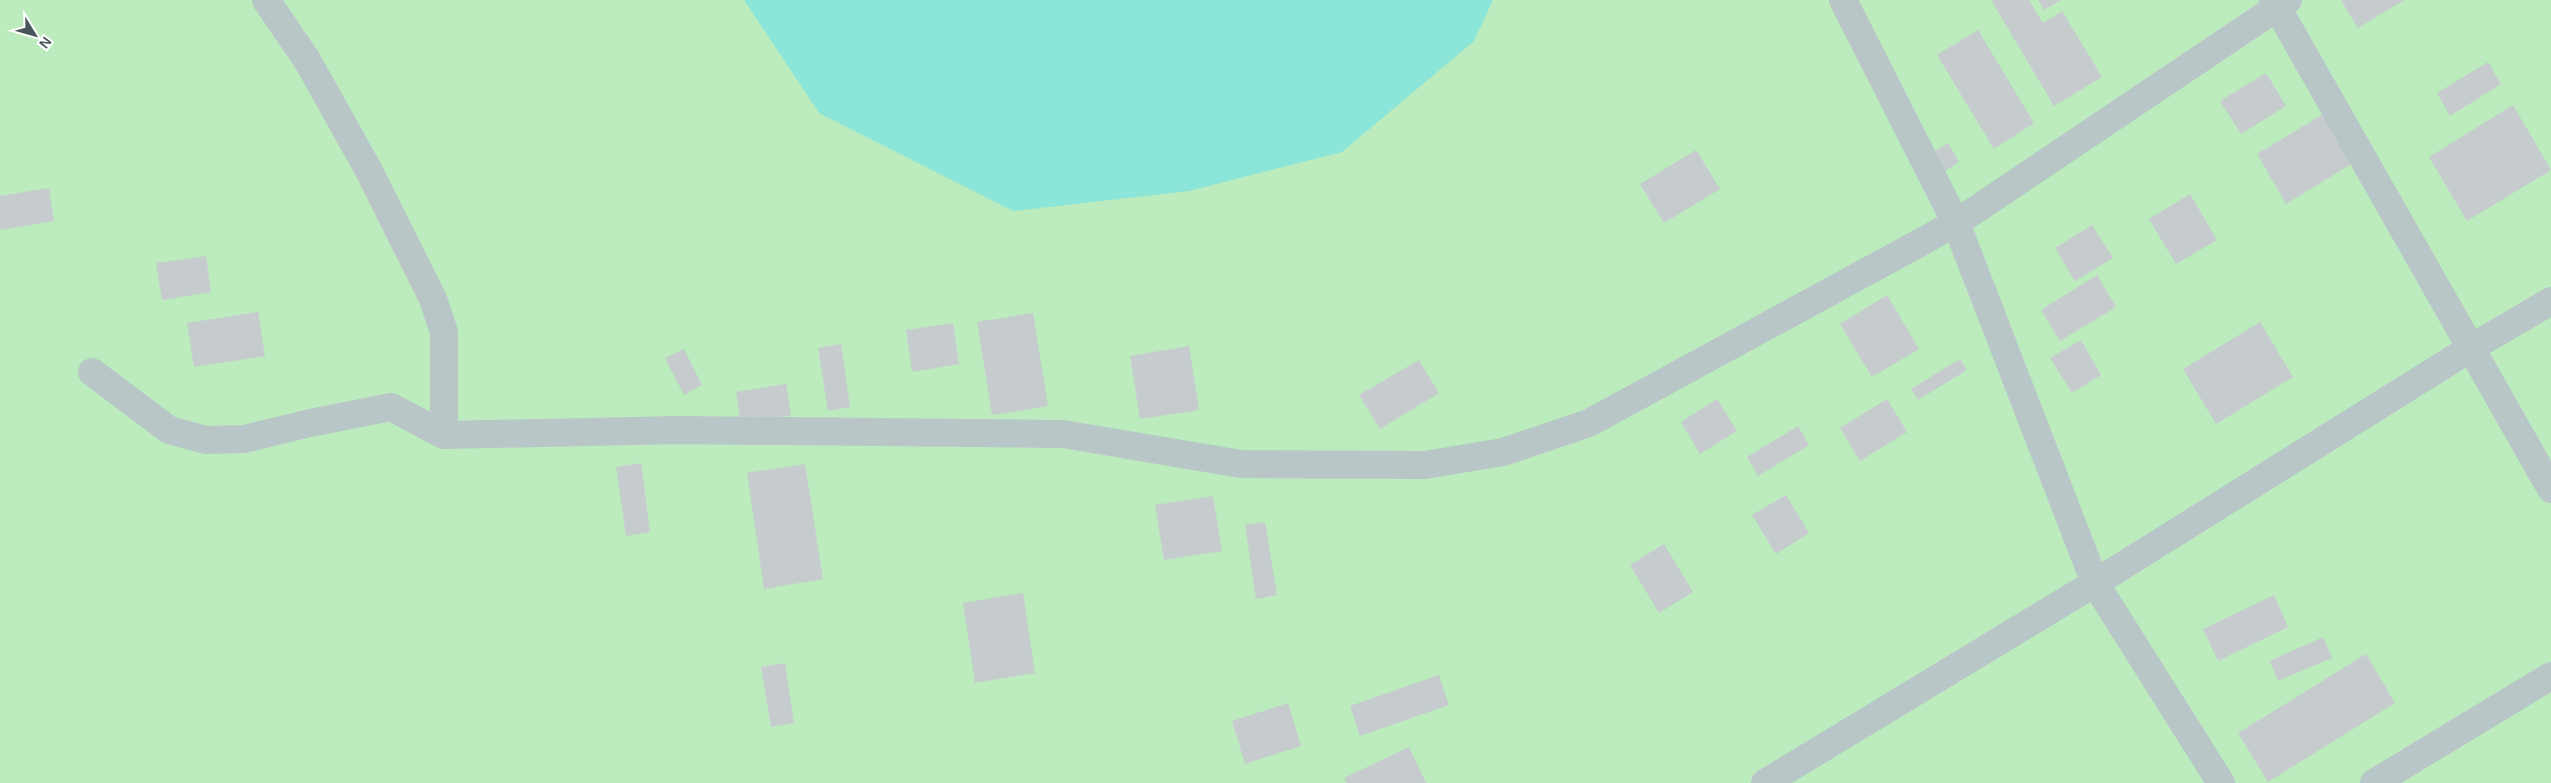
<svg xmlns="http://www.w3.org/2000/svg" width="2551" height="783" font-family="Helvetica,sans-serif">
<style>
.green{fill:#bcebbd}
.water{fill:#8be6d9}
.building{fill:#c6ccce}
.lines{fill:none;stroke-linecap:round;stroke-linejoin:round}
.street{stroke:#b8c6c8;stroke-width:28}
</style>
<rect width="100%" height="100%" fill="#efeced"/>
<!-- green -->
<path class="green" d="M 0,0 L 2551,0 L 2551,783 L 0,783 Z"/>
<!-- water -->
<path class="water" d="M 744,0 L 1493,0 L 1474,41 L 1342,152 L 1189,191 L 1013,211 L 819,113 Z"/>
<!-- building -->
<path class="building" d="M 1991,0 L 2029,0 L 2043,23 L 2062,11 L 2102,77 L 2054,106 Z
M 2038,0 L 2061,0 L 2044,10 Z
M 2341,0 L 2404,0 L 2358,28 Z
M 1978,30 L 2034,123 L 1994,149 L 1937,55 Z
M 2488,62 L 2501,84 L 2450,116 L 2437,93 Z
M 2266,73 L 2286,106 L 2241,134 L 2220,101 Z
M 2513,105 L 2551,170 L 2467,221 L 2429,157 Z
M 2332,109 L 2361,158 L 2286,204 L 2257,154 Z
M 1948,143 L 1959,162 L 1942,173 L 1931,154 Z
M 1696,150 L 1720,189 L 1664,223 L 1640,184 Z
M 49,188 L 54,221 L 0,230 L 0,196 Z
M 2190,194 L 2217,240 L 2176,264 L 2149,219 Z
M 2092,225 L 2113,258 L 2075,281 L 2055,248 Z
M 206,256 L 211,292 L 162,300 L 156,263 Z
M 2097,275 L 2116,307 L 2060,341 L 2041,310 Z
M 1887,295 L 1919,349 L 1872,377 L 1840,324 Z
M 258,312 L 265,356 L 194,367 L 187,323 Z
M 1033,313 L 1048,406 L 992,415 L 977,322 Z
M 2260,322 L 2293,377 L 2216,424 L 2183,369 Z
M 953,323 L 959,364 L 912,372 L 906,330 Z
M 2081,340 L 2101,375 L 2072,393 L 2050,358 Z
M 841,344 L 850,407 L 828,411 L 818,348 Z
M 1189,346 L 1199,410 L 1140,419 L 1130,356 Z
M 684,349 L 702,385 L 684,395 L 665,358 Z
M 1960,359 L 1967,370 L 1918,400 L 1911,389 Z
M 1419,360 L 1439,393 L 1380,429 L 1359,395 Z
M 786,384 L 791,415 L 741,424 L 736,392 Z
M 1717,399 L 1737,431 L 1700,454 L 1681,422 Z
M 1887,399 L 1907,432 L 1860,461 L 1840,428 Z
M 1798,426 L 1809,445 L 1758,476 L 1747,457 Z
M 641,463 L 650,532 L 626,536 L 616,467 Z
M 805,464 L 823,579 L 764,589 L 747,473 Z
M 1786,495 L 1809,533 L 1776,554 L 1752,515 Z
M 1213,496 L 1222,551 L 1164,560 L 1155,505 Z
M 1265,522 L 1277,595 L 1256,599 L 1245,525 Z
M 1664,544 L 1693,592 L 1659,613 L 1630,565 Z
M 1023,593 L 1035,673 L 975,683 L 963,603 Z
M 2274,595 L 2288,627 L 2218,661 L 2203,629 Z
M 2323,637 L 2332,658 L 2278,681 L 2270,661 Z
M 2366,654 L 2395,703 L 2268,782 L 2238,733 Z
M 785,663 L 794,723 L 771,727 L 761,667 Z
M 1439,675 L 1449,705 L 1360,736 L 1350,706 Z
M 1288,703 L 1301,746 L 1245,764 L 1232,721 Z
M 1409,747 L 1426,783 L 1347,783 L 1344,778 Z"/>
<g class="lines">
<!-- street -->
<path class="street" d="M 266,0 L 307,60 L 368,169 L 433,299 L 444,332 L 444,435
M 1843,0 L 1956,223 L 2095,583 L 2221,783
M 2273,0 L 2551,489
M 92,372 L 169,430 L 206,440 L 244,439 L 310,423 L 391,407 L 444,435 L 678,430 L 1063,434 L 1241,464 L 1425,465 L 1503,452 L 1589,423 L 1956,223 L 2288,0
M 1765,783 L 2095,583 L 2471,348 L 2551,301
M 2374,783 L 2551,676"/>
</g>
<!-- north arrow -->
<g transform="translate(35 35) rotate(127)" stroke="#ffffff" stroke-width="4" paint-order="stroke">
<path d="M0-4L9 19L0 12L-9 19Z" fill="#465658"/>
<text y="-8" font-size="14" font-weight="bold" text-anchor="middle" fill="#465658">N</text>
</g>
</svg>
